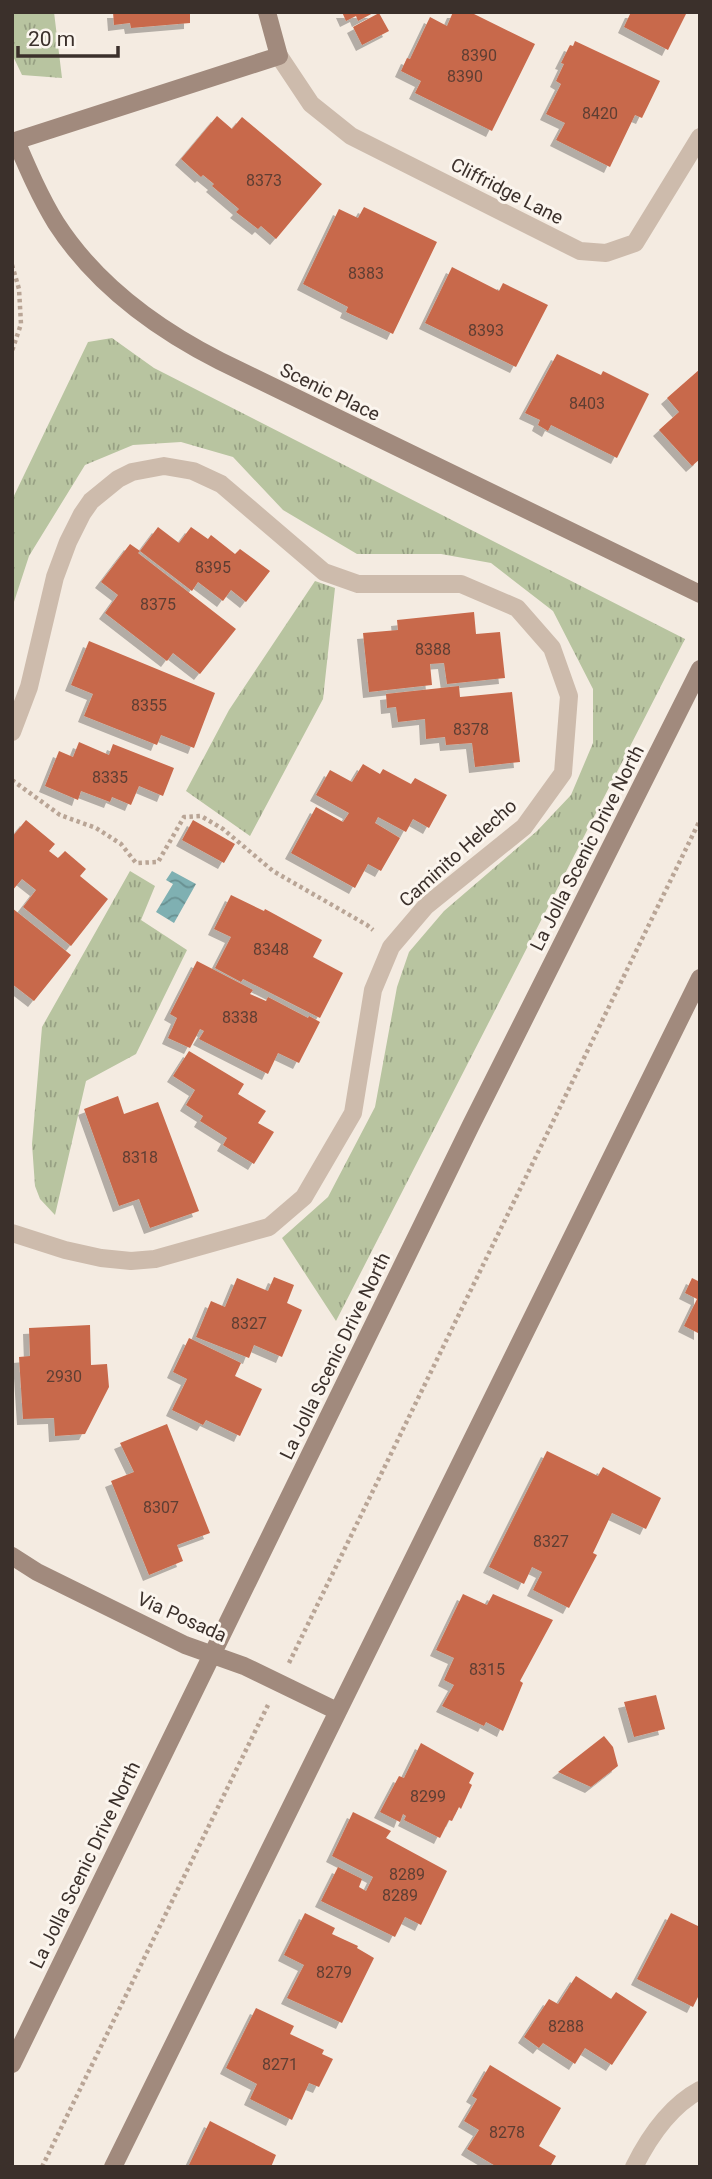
<svg xmlns="http://www.w3.org/2000/svg" width="712" height="2179" font-family="Roboto,sans-serif">
<style>
.grass{fill:url(#grass-tufts)}
.water{fill:url(#water-waves)}
.building{fill:#c8694b;filter:url(#shadow)}
.lines{fill:none;stroke-linecap:round;stroke-linejoin:round}
.path{stroke:#b9a596;stroke-width:4.5;stroke-dasharray:3.5 3.5;stroke-linecap:butt}
.street{stroke:#cdbbac;stroke-width:18}
.secondary{stroke:#a18a7d;stroke-width:18}
.labels{text-anchor:middle;dominant-baseline:central;stroke-width:6;stroke-linejoin:round;paint-order:stroke}
.number-label{font-size:16px;fill:#5e3e33}
.street-label{font-size:19px;fill:#3b302b;stroke:#fbf5ee}
</style>
<defs>
<pattern id="grass-tufts" width="24" height="20" patternUnits="userSpaceOnUse" patternTransform="scale(1.75)"><rect width="24" height="20" fill="#b8c4a0"/><path d="M3 7l-1-3M5 7V3M7 7l1-3M15 17l-1-3M17 17v-4M19 17l1-3" fill="none" stroke="#97a083"/></pattern>
<pattern id="water-waves" width="16" height="10" patternUnits="userSpaceOnUse" patternTransform="scale(1.75)"><rect width="16" height="10" fill="#7fb0b2"/><path d="M0 5q4-4 8 0t8 0" fill="none" stroke="#699091"/></pattern>
<filter id="shadow"><feDropShadow dx="-6" dy="6" stdDeviation="0" flood-color="#0004"/></filter>
</defs>
<rect width="100%" height="100%" fill="#f4ebe1"/>
<!-- grass -->
<path class="grass" d="M 12,12 L 54,12 L 62,78 L 22,75 L 12,54 Z
M 112,338 L 154,368 L 685,639 L 336,1321 L 282,1238 L 328,1197 L 375,1107 L 397,987 L 409,952 L 444,911 L 537,831 L 571,795 L 593,743 L 593,689 L 553,611 L 491,563 L 441,554 L 357,554 L 283,510 L 233,457 L 181,442 L 133,445 L 85,465 L 29,556 L 12,608 L 12,500 L 88,342 Z
M 315,581 L 335,588 L 323,699 L 250,836 L 186,791 L 229,710 Z
M 130,871 L 155,886 L 141,920 L 187,950 L 136,1054 L 86,1081 L 55,1215 L 40,1199 L 35,1186 L 32,1144 L 42,1027 Z"/>
<!-- water -->
<path class="water" d="M 172,871 L 196,884 L 174,923 L 156,912 L 173,884 L 166,880 Z"/>
<!-- building -->
<path class="building" d="M 113,12 L 190,12 L 190,23 L 131,28 L 130,23 L 114,25 Z
M 342,12 L 375,12 L 358,21 L 356,16 L 346,21 Z
M 453,12 L 470,12 L 535,44 L 492,131 L 415,93 L 421,81 L 401,71 L 407,58 L 410,59 L 430,17 L 447,26 Z
M 631,12 L 687,12 L 668,50 L 624,27 Z
M 379,13 L 389,31 L 362,45 L 353,27 Z
M 575,41 L 660,81 L 642,118 L 635,115 L 610,167 L 556,140 L 565,123 L 546,114 L 561,84 L 556,81 L 564,64 L 561,63 L 570,45 L 573,46 Z
M 217,116 L 232,129 L 242,117 L 322,184 L 276,239 L 261,226 L 258,229 L 236,212 L 239,209 L 212,186 L 214,184 L 203,175 L 201,177 L 181,159 Z
M 364,207 L 437,242 L 393,334 L 346,312 L 348,307 L 303,284 L 339,209 L 358,218 Z
M 452,267 L 499,291 L 503,283 L 548,305 L 516,367 L 425,323 Z
M 557,354 L 601,375 L 603,371 L 649,394 L 617,458 L 551,425 L 548,431 L 538,425 L 540,420 L 525,413 Z
M 700,369 L 700,459 L 692,466 L 659,430 L 679,412 L 667,398 Z
M 158,527 L 179,543 L 191,527 L 208,539 L 211,535 L 235,554 L 240,549 L 270,571 L 246,602 L 231,590 L 223,601 L 198,582 L 192,591 L 140,551 Z
M 130,544 L 140,551 L 138,553 L 236,629 L 200,674 L 173,653 L 167,661 L 105,613 L 118,595 L 101,582 Z
M 474,612 L 476,634 L 500,632 L 505,678 L 447,684 L 444,663 L 430,664 L 432,685 L 369,692 L 363,633 L 398,630 L 397,620 Z
M 89,641 L 215,693 L 194,748 L 161,735 L 157,745 L 84,716 L 93,694 L 71,685 Z
M 459,686 L 460,697 L 512,692 L 520,762 L 475,767 L 472,743 L 446,745 L 445,737 L 426,739 L 425,719 L 398,722 L 396,707 L 387,708 L 386,694 Z
M 79,742 L 109,755 L 113,744 L 174,768 L 163,796 L 139,786 L 131,805 L 112,797 L 110,802 L 81,791 L 78,800 L 45,786 L 59,751 L 73,757 Z
M 363,764 L 380,774 L 383,769 L 411,784 L 415,778 L 447,795 L 429,828 L 413,819 L 406,832 L 378,817 L 375,823 L 400,838 L 381,871 L 368,864 L 355,888 L 291,853 L 316,807 L 343,822 L 349,813 L 316,795 L 330,770 L 352,782 Z
M 26,820 L 55,844 L 49,851 L 58,858 L 65,851 L 86,869 L 80,876 L 108,899 L 71,946 L 23,907 L 36,890 L 22,879 L 12,891 L 12,837 Z
M 193,820 L 235,844 L 224,863 L 182,840 Z
M 231,895 L 264,911 L 265,909 L 322,940 L 313,957 L 343,973 L 320,1018 L 243,979 L 241,982 L 215,968 L 231,937 L 214,929 Z
M 12,908 L 71,955 L 34,1001 L 12,984 Z
M 197,961 L 253,990 L 250,994 L 266,1001 L 268,997 L 308,1018 L 309,1016 L 320,1022 L 299,1063 L 278,1053 L 268,1074 L 199,1039 L 204,1031 L 200,1029 L 190,1048 L 168,1038 L 177,1018 L 170,1014 Z
M 189,1051 L 244,1084 L 238,1094 L 266,1111 L 258,1123 L 274,1132 L 254,1164 L 223,1145 L 227,1138 L 200,1121 L 203,1116 L 186,1105 L 195,1090 L 173,1076 Z
M 118,1096 L 124,1114 L 158,1102 L 199,1211 L 150,1228 L 139,1199 L 119,1206 L 84,1109 Z
M 274,1277 L 294,1285 L 287,1303 L 302,1310 L 282,1357 L 254,1345 L 249,1358 L 196,1337 L 211,1301 L 225,1307 L 237,1278 L 268,1291 Z
M 692,1278 L 700,1282 L 700,1334 L 684,1326 L 697,1299 L 685,1293 Z
M 90,1325 L 91,1365 L 107,1364 L 109,1387 L 85,1434 L 55,1436 L 54,1418 L 23,1419 L 19,1357 L 30,1356 L 29,1328 Z
M 189,1338 L 241,1363 L 235,1376 L 262,1389 L 240,1436 L 206,1420 L 203,1425 L 172,1410 L 187,1379 L 173,1372 Z
M 167,1424 L 210,1533 L 177,1545 L 183,1561 L 149,1575 L 111,1481 L 134,1472 L 120,1443 Z
M 547,1451 L 598,1476 L 603,1467 L 661,1498 L 646,1529 L 612,1513 L 593,1553 L 597,1555 L 569,1608 L 533,1590 L 542,1572 L 532,1567 L 524,1584 L 489,1567 Z
M 463,1594 L 487,1605 L 493,1594 L 553,1620 L 520,1681 L 523,1683 L 503,1731 L 486,1722 L 484,1726 L 442,1706 L 454,1685 L 444,1680 L 454,1658 L 436,1650 Z
M 656,1695 L 665,1729 L 634,1737 L 624,1702 Z
M 604,1736 L 613,1747 L 618,1766 L 591,1787 L 558,1772 Z
M 421,1743 L 474,1773 L 469,1783 L 472,1785 L 461,1809 L 459,1807 L 452,1821 L 449,1820 L 440,1838 L 404,1820 L 406,1816 L 403,1814 L 400,1822 L 380,1812 L 399,1776 L 404,1778 Z
M 353,1812 L 391,1831 L 386,1838 L 447,1871 L 421,1925 L 405,1917 L 395,1937 L 321,1901 L 338,1867 L 362,1879 L 359,1887 L 366,1891 L 373,1877 L 332,1856 Z
M 305,1913 L 335,1928 L 332,1934 L 358,1946 L 357,1948 L 374,1958 L 342,2023 L 287,1998 L 304,1965 L 284,1955 Z
M 671,1913 L 700,1927 L 700,1993 L 693,2007 L 637,1979 Z
M 576,1976 L 611,1999 L 616,1992 L 647,2012 L 612,2065 L 585,2048 L 575,2064 L 543,2043 L 539,2048 L 524,2037 L 549,1999 L 558,2004 Z
M 256,2008 L 294,2026 L 290,2034 L 324,2050 L 322,2054 L 333,2059 L 319,2087 L 309,2083 L 292,2120 L 250,2099 L 257,2084 L 226,2068 Z
M 490,2065 L 561,2108 L 539,2146 L 556,2156 L 550,2167 L 497,2167 L 467,2149 L 479,2130 L 464,2121 L 477,2099 L 472,2096 Z
M 210,2121 L 276,2155 L 271,2167 L 188,2167 Z"/>
<g class="lines">
<!-- path -->
<path class="path" d="M 12,265 L 19,289 L 21,324 L 12,351
M 12,780 L 60,815 L 96,828 L 121,844 L 136,863 L 158,862 L 184,817 L 201,816 L 223,829 L 273,871 L 367,925 L 373,930
M 289,1663 L 700,820
M 42,2167 L 268,1705"/>
<!-- street -->
<path class="street" d="M 279,56 L 311,104 L 351,136 L 580,251 L 606,253 L 635,243 L 700,137
M 12,732 L 29,687 L 55,577 L 68,542 L 82,514 L 91,501 L 118,479 L 132,472 L 164,466 L 193,471 L 221,484 L 324,572 L 358,584 L 461,584 L 517,608 L 552,648 L 569,696 L 563,773 L 524,827 L 426,906 L 391,947 L 373,990 L 353,1113 L 304,1197 L 269,1227 L 155,1259 L 131,1261 L 101,1258 L 65,1250 L 12,1233
M 634,2167 C 649,2137 670,2106 700,2090"/>
<!-- secondary -->
<path class="secondary" d="M 16,141 C 28,169 40,197 56,223 C 96,285 155,328 220,361 L 700,594
M 12,142 L 279,56 L 267,12
M 12,1556 L 37,1572 L 185,1645 L 244,1666 L 337,1711
M 12,2064 L 471,1125 L 700,669
M 113,2167 L 700,978"/>
</g>
<g class="labels">
<!-- number labels -->
<g class="number-label">
<text x="479" y="55">8390</text>
<text x="465" y="76">8390</text>
<text x="600" y="113">8420</text>
<text x="264" y="180">8373</text>
<text x="366" y="273">8383</text>
<text x="486" y="330">8393</text>
<text x="587" y="403">8403</text>
<text x="213" y="567">8395</text>
<text x="158" y="604">8375</text>
<text x="433" y="649">8388</text>
<text x="149" y="705">8355</text>
<text x="471" y="729">8378</text>
<text x="110" y="777">8335</text>
<text x="271" y="949">8348</text>
<text x="240" y="1017">8338</text>
<text x="140" y="1157">8318</text>
<text x="249" y="1323">8327</text>
<text x="64" y="1376">2930</text>
<text x="161" y="1507">8307</text>
<text x="551" y="1541">8327</text>
<text x="487" y="1669">8315</text>
<text x="428" y="1796">8299</text>
<text x="407" y="1874">8289</text>
<text x="400" y="1895">8289</text>
<text x="334" y="1972">8279</text>
<text x="566" y="2026">8288</text>
<text x="280" y="2064">8271</text>
<text x="507" y="2132">8278</text>
</g>
<!-- street labels -->
<g class="street-label">
<text transform="translate(507 191) rotate(27)">Cliffridge Lane</text>
<text transform="translate(330 392) rotate(26)">Scenic Place</text>
<text transform="translate(587 848) rotate(-63)">La Jolla Scenic Drive North</text>
<text transform="translate(458 853) rotate(-42)">Caminito Helecho</text>
<text transform="translate(335 1356) rotate(-64)">La Jolla Scenic Drive North</text>
<text transform="translate(182 1617) rotate(24)">Via Posada</text>
<text transform="translate(85 1865) rotate(-64)">La Jolla Scenic Drive North</text>
</g>
</g>
<!-- border -->
<rect width="712" height="2179" fill="none" stroke="#3b302b" stroke-width="28"/>
<!-- scale -->
<path d="M18 46v10h100v-10" fill="none" stroke="#3b302b" stroke-width="3.5"/>
<text x="28" y="46" font-size="21" fill="#3b302b" stroke="#fbf5ee" stroke-width="5" paint-order="stroke">20 m</text>
</svg>
